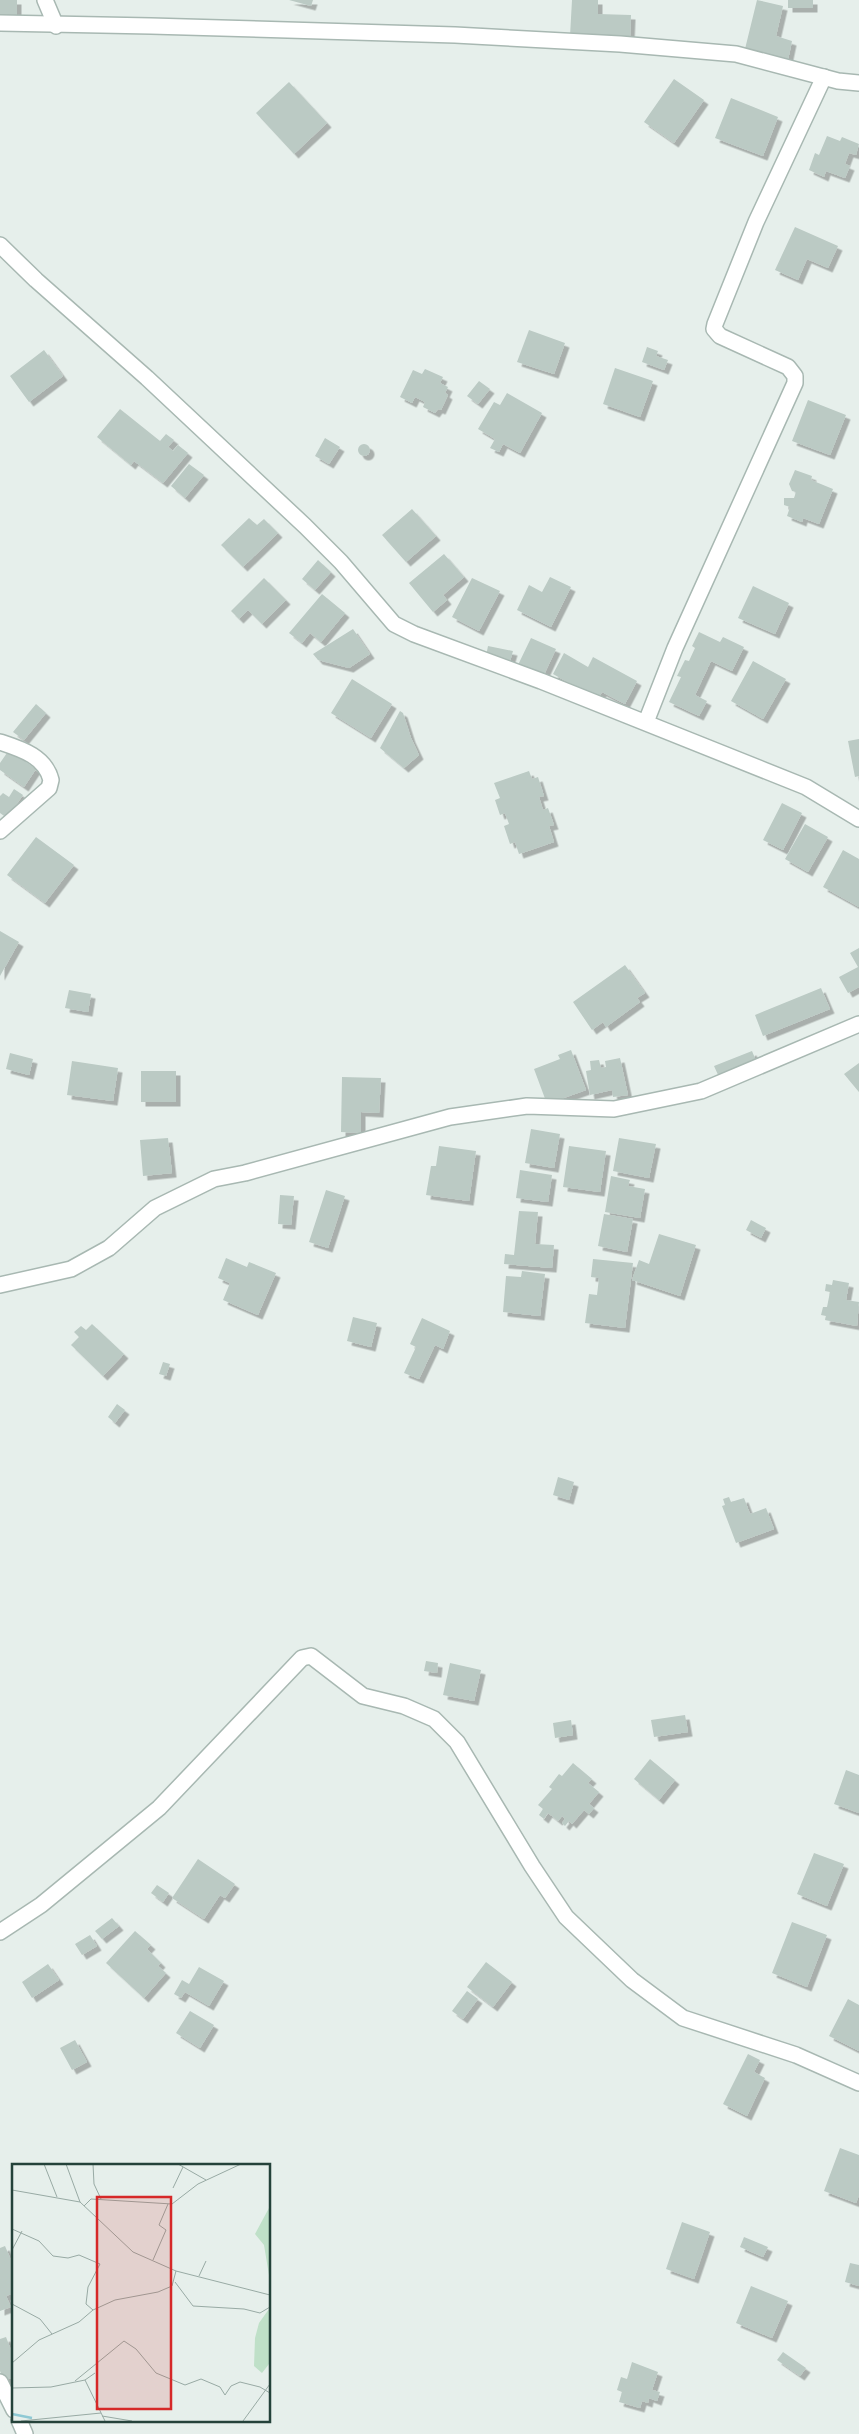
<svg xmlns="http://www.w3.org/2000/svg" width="859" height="2434" font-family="'DejaVu Sans',sans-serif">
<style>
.building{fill:#bbcac4;filter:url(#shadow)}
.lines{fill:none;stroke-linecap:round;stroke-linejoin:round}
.minor-casing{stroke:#a8b8b2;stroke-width:18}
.tertiary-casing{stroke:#a8b8b2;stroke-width:18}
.minor{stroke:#fff;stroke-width:15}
.tertiary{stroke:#fff;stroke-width:15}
.inset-river{fill:none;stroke:#8ec9d4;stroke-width:2.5}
.inset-road{fill:none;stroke:#98aaa4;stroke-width:1}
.view{fill:#d62828;fill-opacity:0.15;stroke:#d62828;stroke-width:2.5}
.inset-edge{fill:none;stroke:#24423a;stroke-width:2.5}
</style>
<defs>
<filter id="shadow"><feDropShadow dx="4.5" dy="4.5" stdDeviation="0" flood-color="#0004"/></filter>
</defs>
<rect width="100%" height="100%" fill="#e6efeb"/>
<!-- building -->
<path class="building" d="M 0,0 L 17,0 L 17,19 L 0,19 Z
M 289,0 L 313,0 L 311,6 Z
M 572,0 L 598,0 L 598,14 L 631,15 L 630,38 L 570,36 Z
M 757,0 L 783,6 L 776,36 L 792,41 L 788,60 L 745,49 Z
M 788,0 L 813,0 L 813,8 L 788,8 Z
M 674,79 L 704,100 L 674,143 L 644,122 Z
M 289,82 L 327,123 L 294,154 L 256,113 Z
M 731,98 L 778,117 L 763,156 L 715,138 Z
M 827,136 L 840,141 L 842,137 L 859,144 L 856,155 L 849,153 L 845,164 L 850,166 L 845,178 L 826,171 L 824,177 L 809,170 L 815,153 L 819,155 Z
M 795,227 L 838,246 L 828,268 L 807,259 L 798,280 L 775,270 Z
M 529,330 L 565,343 L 554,374 L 517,362 Z
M 647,347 L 658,351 L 656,356 L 668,360 L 664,370 L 642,362 Z
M 44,350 L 63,376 L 29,402 L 10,376 Z
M 615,368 L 653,381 L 640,417 L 603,404 Z
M 425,369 L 443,377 L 440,383 L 448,387 L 445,393 L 448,395 L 441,410 L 438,409 L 435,413 L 423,407 L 425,402 L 415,397 L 412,403 L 400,397 L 413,370 L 422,374 Z
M 479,381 L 490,389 L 478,404 L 467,396 Z
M 507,393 L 542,413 L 520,453 L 503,444 L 499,452 L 490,448 L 495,439 L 478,429 L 494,402 L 500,405 Z
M 808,400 L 846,415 L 830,455 L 792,441 Z
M 120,409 L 160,441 L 166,434 L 174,440 L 168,447 L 173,451 L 178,445 L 188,453 L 163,483 L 134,461 L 131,465 L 97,437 Z
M 325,438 L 340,447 L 329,464 L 315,456 Z
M358 450a6 6 0 1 1 12 0a6 6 0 1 1-12 0Z
M 189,464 L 204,475 L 185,498 L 171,486 Z
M 795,470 L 812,476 L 811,480 L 833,489 L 819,524 L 803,518 L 802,522 L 787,516 L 790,507 L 784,505 L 784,498 L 794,498 L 796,492 L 792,491 L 789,484 Z
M 412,509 L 436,536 L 406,562 L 382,535 Z
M 249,518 L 257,525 L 264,519 L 278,533 L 243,567 L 221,545 Z
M 444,554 L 464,577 L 443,595 L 447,600 L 433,612 L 409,583 Z
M 318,560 L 331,572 L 315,590 L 302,579 Z
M 550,577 L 571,587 L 551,627 L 517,610 L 529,585 L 542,592 Z
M 264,578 L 286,600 L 262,624 L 248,610 L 239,619 L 231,611 Z
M 472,578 L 500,591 L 479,631 L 452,617 Z
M 753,586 L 789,603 L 775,634 L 738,618 Z
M 322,594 L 345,613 L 321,642 L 310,633 L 302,643 L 289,633 Z
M 353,629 L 370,654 L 349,668 L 318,660 L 313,654 Z
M 699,632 L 720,642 L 723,637 L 744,647 L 732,671 L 711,661 L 695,695 L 707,701 L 699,716 L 669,702 L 681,677 L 677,676 L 685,660 L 689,661 L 695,648 L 692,646 Z
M 531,638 L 556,649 L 542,679 L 517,667 Z
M 488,646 L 513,651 L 510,661 L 486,656 Z
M 564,653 L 588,667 L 593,657 L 637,681 L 625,704 L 602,692 L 598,699 L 553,674 Z
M 753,661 L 786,679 L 763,719 L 731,701 Z
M 352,679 L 392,704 L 371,738 L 331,713 Z
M 36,704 L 46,713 L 24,740 L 13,732 Z
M 400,711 L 403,713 L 411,738 L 419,755 L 404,768 L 380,748 Z
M 859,739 L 859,776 L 855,777 L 848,741 Z
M 9,750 L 36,769 L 24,787 L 0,770 L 0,763 Z
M 529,771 L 532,779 L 538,777 L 544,796 L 539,797 L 543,810 L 548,808 L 554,825 L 549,826 L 554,842 L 519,854 L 515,842 L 510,844 L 504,826 L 509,824 L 505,813 L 500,815 L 495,800 L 500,798 L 494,783 Z
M 14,789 L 23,795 L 7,818 L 0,813 L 0,796 L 3,793 L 9,797 Z
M 782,803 L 802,813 L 783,850 L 763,840 Z
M 805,824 L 828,837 L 808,872 L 785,859 Z
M 36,837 L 74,865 L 45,903 L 7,875 Z
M 843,850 L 859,859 L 859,907 L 823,887 Z
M 0,931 L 19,942 L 0,976 Z
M 859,948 L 859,987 L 848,993 L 839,977 L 858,967 L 850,953 Z
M 625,965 L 645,993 L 637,998 L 640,1002 L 606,1027 L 603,1022 L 592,1030 L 573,1002 Z
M 821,988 L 830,1009 L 763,1036 L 755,1015 Z
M 69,990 L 91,994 L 88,1012 L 65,1008 Z
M 571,1050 L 586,1090 L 547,1104 L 534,1069 L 560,1059 L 558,1055 Z
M 752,1051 L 757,1063 L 719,1077 L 714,1066 Z
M 10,1053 L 33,1059 L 29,1075 L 6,1069 Z
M 620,1058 L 628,1095 L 613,1097 L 612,1090 L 590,1095 L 586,1071 L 591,1070 L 590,1061 L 599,1060 L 601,1068 L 606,1067 L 605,1061 Z
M 72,1061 L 118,1068 L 113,1101 L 67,1095 Z
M 859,1063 L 859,1092 L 844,1074 Z
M 141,1071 L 176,1071 L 176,1102 L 141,1102 Z
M 342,1077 L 381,1078 L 379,1113 L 361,1112 L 361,1133 L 341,1132 Z
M 531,1129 L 560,1134 L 554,1168 L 525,1163 Z
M 168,1138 L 172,1173 L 143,1176 L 140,1140 Z
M 619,1138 L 656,1144 L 649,1178 L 613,1171 Z
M 439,1146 L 476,1151 L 469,1201 L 426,1195 L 431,1166 L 436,1166 Z
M 569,1146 L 606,1151 L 600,1192 L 563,1187 Z
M 520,1170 L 552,1175 L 548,1202 L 516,1198 Z
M 611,1176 L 630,1180 L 628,1186 L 645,1189 L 640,1218 L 605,1212 Z
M 326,1190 L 345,1196 L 328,1248 L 309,1242 Z
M 280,1195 L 294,1196 L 291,1225 L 278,1224 Z
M 519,1211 L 538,1212 L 535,1244 L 554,1245 L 552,1268 L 504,1264 L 505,1254 L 514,1255 Z
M 604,1214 L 633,1219 L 627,1252 L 598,1246 Z
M 751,1220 L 766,1228 L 761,1238 L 746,1230 Z
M 659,1234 L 696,1245 L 680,1296 L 632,1280 L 639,1260 L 649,1264 Z
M 226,1258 L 247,1267 L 249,1262 L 276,1273 L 258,1315 L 223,1300 L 230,1283 L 218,1278 Z
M 593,1259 L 633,1263 L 625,1328 L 585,1323 L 589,1294 L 597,1295 L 599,1278 L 591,1277 Z
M 522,1271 L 545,1274 L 540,1316 L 503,1312 L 506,1276 L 521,1277 Z
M 833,1280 L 849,1283 L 846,1300 L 859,1302 L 857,1326 L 825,1320 L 826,1316 L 821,1315 L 823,1307 L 827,1307 L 830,1292 L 825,1291 L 826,1284 L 832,1285 Z
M 353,1317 L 377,1323 L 371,1347 L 347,1341 Z
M 422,1318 L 450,1331 L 443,1349 L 435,1345 L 419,1379 L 404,1373 L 416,1347 L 410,1344 Z
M 92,1324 L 124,1354 L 103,1376 L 71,1345 L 79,1337 L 74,1332 L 81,1326 L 86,1330 Z
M 163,1362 L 170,1364 L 166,1376 L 159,1374 Z
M 117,1404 L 125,1410 L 115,1423 L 108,1417 Z
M 558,1477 L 574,1482 L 569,1500 L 553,1495 Z
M 729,1497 L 731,1502 L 744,1498 L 750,1514 L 766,1508 L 774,1529 L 736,1543 L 722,1506 L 725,1505 L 723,1499 Z
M 426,1661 L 438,1663 L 437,1673 L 424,1671 Z
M 450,1663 L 481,1670 L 474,1701 L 443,1695 Z
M 685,1715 L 688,1732 L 654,1737 L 651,1720 Z
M 571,1720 L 573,1735 L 555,1738 L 553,1723 Z
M 650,1759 L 675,1780 L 659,1800 L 634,1779 Z
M 573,1763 L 592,1779 L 588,1783 L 599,1792 L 589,1804 L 594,1808 L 589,1814 L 584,1810 L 572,1824 L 569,1821 L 565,1826 L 562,1823 L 565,1819 L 562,1816 L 558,1821 L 548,1813 L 544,1819 L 539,1815 L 543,1809 L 538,1805 L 552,1789 L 549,1787 L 559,1774 L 562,1776 Z
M 846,1770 L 859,1775 L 859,1813 L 834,1804 Z
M 814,1853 L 844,1864 L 827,1906 L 797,1894 Z
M 198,1859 L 235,1884 L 225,1898 L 220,1895 L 204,1919 L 172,1898 Z
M 157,1885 L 169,1893 L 163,1902 L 151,1893 Z
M 112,1918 L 119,1926 L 102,1939 L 95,1931 Z
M 792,1922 L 827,1935 L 807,1987 L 772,1973 Z
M 135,1931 L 151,1945 L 147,1949 L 161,1963 L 158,1966 L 166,1973 L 144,1998 L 106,1963 Z
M 90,1935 L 97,1946 L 82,1955 L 75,1944 Z
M 486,1962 L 512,1982 L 493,2007 L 467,1987 Z
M 48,1964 L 59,1980 L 32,1998 L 22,1982 Z
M 199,1967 L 224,1981 L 209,2006 L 185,1992 L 181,1998 L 174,1994 L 182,1980 L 189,1984 Z
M 467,1991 L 478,1999 L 463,2019 L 452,2011 Z
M 848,1999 L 859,2005 L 859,2051 L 829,2036 Z
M 190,2011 L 214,2025 L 200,2048 L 176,2033 Z
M 75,2040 L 87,2062 L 72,2070 L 60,2048 Z
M 748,2054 L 760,2060 L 754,2072 L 765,2078 L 747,2116 L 723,2104 Z
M 840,2148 L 859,2155 L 859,2195 L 856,2203 L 824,2191 Z
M 682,2222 L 710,2232 L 694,2279 L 666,2269 Z
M 744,2237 L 768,2247 L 763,2257 L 740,2247 Z
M 5,2246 L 14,2267 L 14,2293 L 6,2296 L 11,2307 L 0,2311 L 0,2248 Z
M 850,2263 L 859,2265 L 859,2286 L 845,2282 Z
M 751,2286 L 788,2301 L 772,2338 L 736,2323 Z
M 6,2337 L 14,2358 L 14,2377 L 4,2381 L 0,2371 L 0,2339 Z
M 783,2352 L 806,2368 L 800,2376 L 777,2360 Z
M 632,2362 L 658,2372 L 652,2390 L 660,2392 L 657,2401 L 649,2398 L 648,2403 L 642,2401 L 640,2408 L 619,2402 L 622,2392 L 617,2390 L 621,2377 L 627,2379 Z"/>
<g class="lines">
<defs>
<path id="minor" d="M 45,0 L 56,26
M 0,245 L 36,280 L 147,378 L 305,526 L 341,562 L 394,624 L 414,634 L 541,681 L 806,787 L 859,819
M 646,722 L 675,648 L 795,383 L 795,376 L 788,367 L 720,336 L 714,329 L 715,324 L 756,222 L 824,77
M 0,742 C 21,749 45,756 51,780 L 49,788 L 0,831
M 0,1285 L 71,1269 L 109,1248 L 155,1208 L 214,1179 L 245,1173 L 450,1117 L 527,1106 L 614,1109 L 701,1091 L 859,1024
M 0,1932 L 41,1905 L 159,1808 L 302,1658 L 311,1656 L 363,1696 L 404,1706 L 434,1719 L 457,1742 L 532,1866 L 566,1917 L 632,1980 L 683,2018 L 796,2055 L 859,2083
M 0,2382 L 14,2410
M 19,2420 L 25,2434"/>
<path id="tertiary" d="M 0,23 L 151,26 L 455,35 L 620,44 L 736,54 L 838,81 L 859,83"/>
</defs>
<!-- minor casing -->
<use href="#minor" class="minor-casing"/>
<!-- tertiary casing -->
<use href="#tertiary" class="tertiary-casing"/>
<!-- minor -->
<use href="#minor" class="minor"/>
<!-- tertiary -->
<use href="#tertiary" class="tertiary"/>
</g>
<!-- overview -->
<g transform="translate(12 2164)">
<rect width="258" height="258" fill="#e6efeb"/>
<path d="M 257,44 L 257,111 L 252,81 L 243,70 ZM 257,145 L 257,200 L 250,209 L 242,202 L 243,174 L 247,159 Z" fill="#bfe0c8"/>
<path class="inset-river" d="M 0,250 L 20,254"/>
<path class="inset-road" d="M 32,0 L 45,33M 54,0 L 68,38M 81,0 L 82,20 L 89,35M 166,0 L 194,16M 161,24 L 171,3M 0,26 L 68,38 L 121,88 L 164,107 L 258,131M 72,42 L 79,35 L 160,40 L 186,20 L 229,0M 0,65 L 27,77 L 41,92 L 56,94 L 67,91 L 88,100 L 76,123 L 74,140 L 81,146M 0,86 L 10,67M 141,96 L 154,66 L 147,61 L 156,40M 187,112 L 194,97M 163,118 L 181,142 L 232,145 L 248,149 L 258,143M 0,140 L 28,155 L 40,170M 0,199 L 27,176 L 67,158 L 81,146 L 103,136 L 146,128 L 160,122 L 164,107M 73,216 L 93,257M 63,217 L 112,177 L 124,185 L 144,209 L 173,221 L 189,215 L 208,223 L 213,231 L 219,222 L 228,218 L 248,223 L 258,229M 0,224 L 39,223 L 73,216 L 83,209M 90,252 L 120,257M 9,257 L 89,249M 231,257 L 258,220"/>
<path class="view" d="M 85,33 L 159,33 L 159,245 L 85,245 Z"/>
<rect width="258" height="258" class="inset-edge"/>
</g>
</svg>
